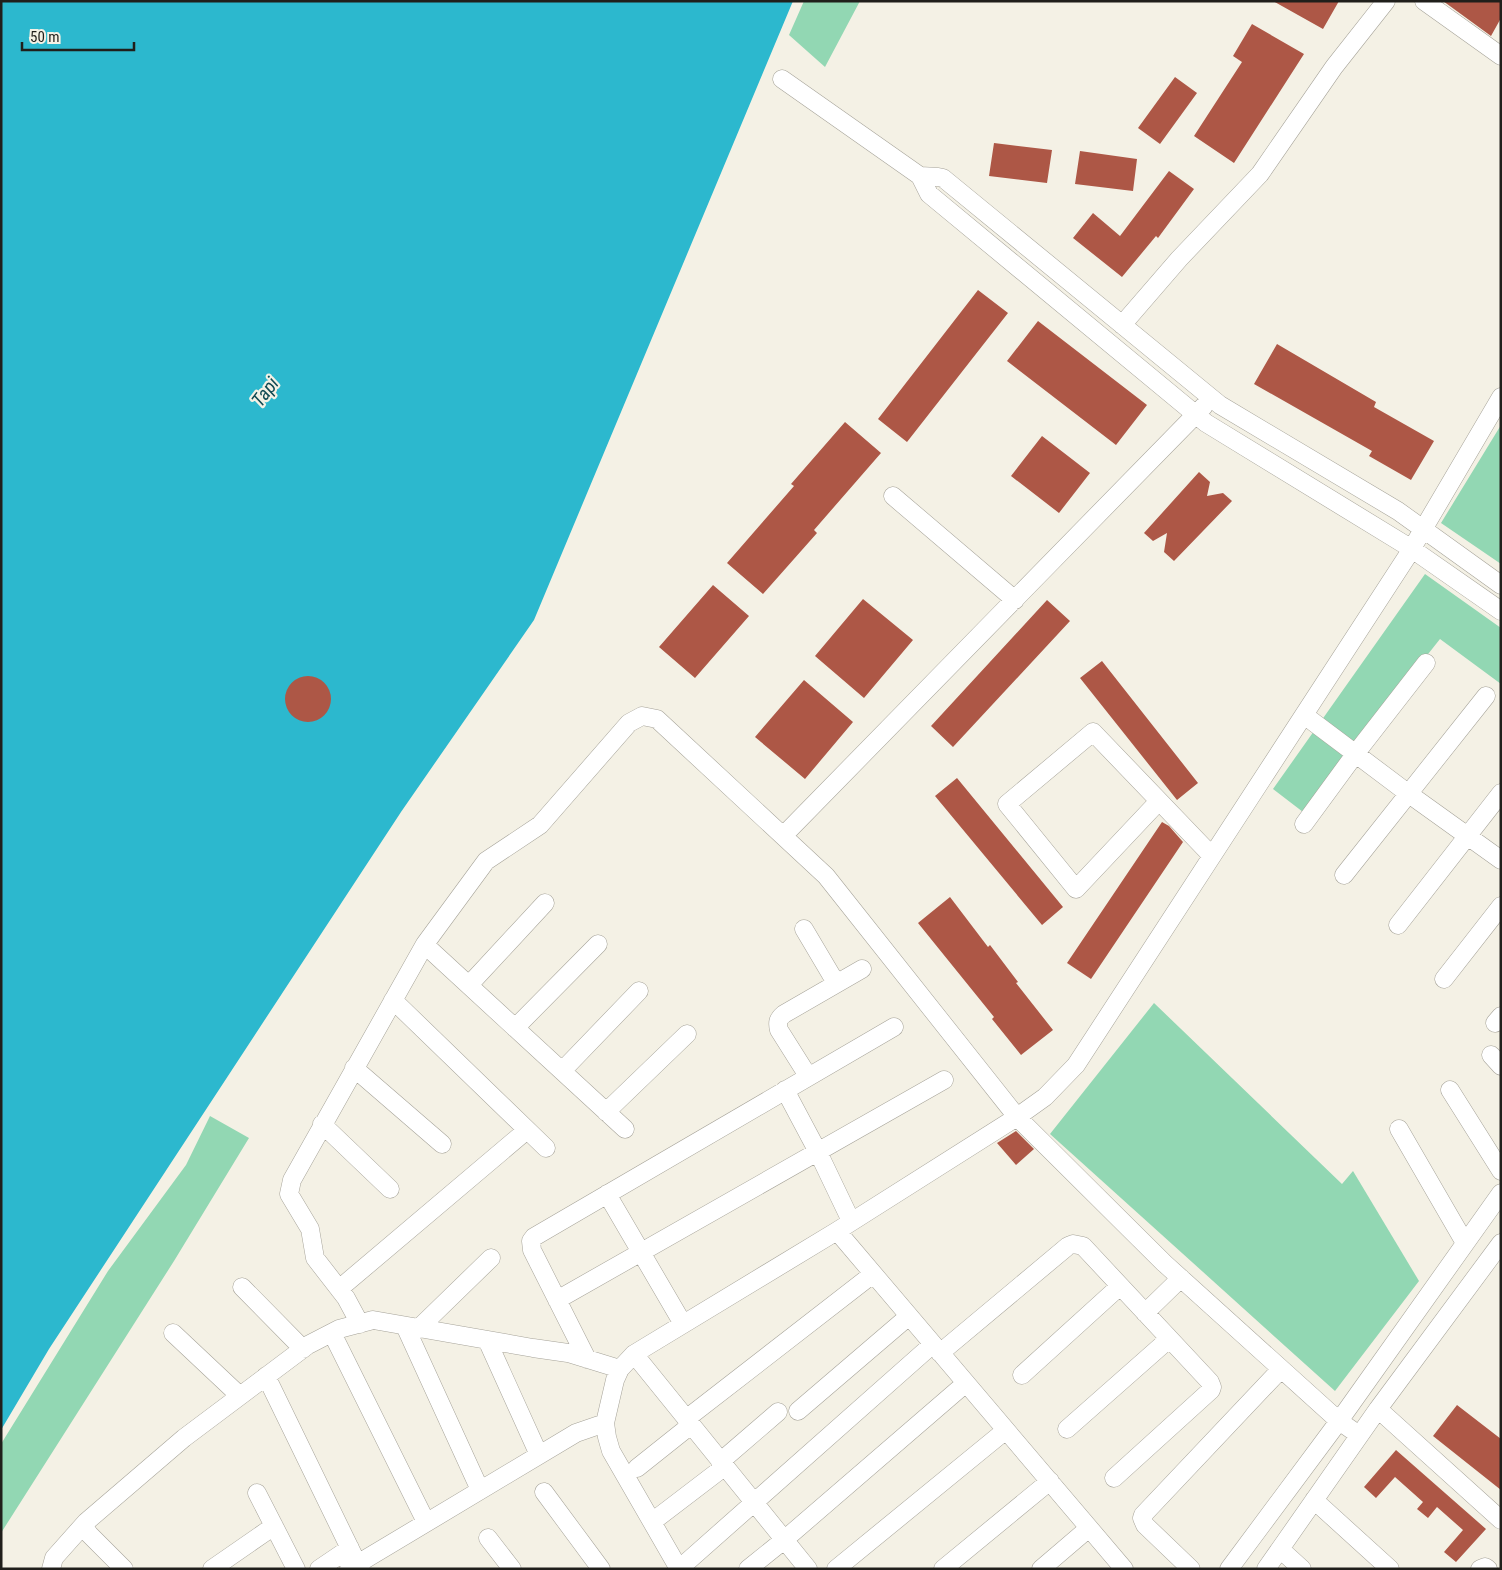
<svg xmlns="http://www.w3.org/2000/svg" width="1502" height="1570" font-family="'Roboto Condensed',sans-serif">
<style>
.green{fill:#92d7b3}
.water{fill:#2cb8ce}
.building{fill:#ad5746}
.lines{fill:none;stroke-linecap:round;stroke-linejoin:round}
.minor-casing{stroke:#a6a399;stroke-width:19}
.minor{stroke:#fff;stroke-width:18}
.labels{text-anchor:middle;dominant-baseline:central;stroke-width:4.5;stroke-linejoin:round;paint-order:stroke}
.water-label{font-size:19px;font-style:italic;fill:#104a53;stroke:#f4f1e5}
</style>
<rect width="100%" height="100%" fill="#f4f1e5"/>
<!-- green -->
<path class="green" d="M 804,1 L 860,1 L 825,67 L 789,35 Z
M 1501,425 L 1501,564 L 1441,523 Z
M 1425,574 L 1501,628 L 1501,684 L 1440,639 L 1303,812 L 1273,789 Z
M 1154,1003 L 1342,1184 L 1353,1171 L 1419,1281 L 1335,1391 L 1050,1134 Z
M 210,1116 L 249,1138 L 174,1261 L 1,1533 L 1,1444 L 108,1271 L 186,1165 Z"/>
<!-- water -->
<path class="water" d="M 1,1 L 793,1 L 534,620 L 401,812 L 49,1349 L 1,1430 Z"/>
<!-- building -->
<path class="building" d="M 1273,1 L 1339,1 L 1323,29 Z
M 1443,1 L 1501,1 L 1501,18 L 1491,36 Z
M 1252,24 L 1304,54 L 1234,163 L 1194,136 L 1242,62 L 1233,56 Z
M 1175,77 L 1197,93 L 1160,144 L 1138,128 Z
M 994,143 L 1052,150 L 1047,183 L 989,176 Z
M 1080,151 L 1137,159 L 1133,191 L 1075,184 Z
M 1169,171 L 1194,189 L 1158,238 L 1156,236 L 1122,277 L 1073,238 L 1093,213 L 1120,236 Z
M 978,290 L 1008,313 L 907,442 L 878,419 Z
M 1038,321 L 1147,405 L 1116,445 L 1007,361 Z
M 1277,344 L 1376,402 L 1374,407 L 1434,441 L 1411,480 L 1369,456 L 1372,451 L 1254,384 Z
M 845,422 L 881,453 L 814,530 L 817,533 L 763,594 L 727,563 L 794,486 L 791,484 Z
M 1042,436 L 1090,473 L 1059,513 L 1011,476 Z
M 1199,472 L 1210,482 L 1207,496 L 1223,493 L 1232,501 L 1174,561 L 1164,552 L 1167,533 L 1153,541 L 1144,533 Z
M 713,585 L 749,616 L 695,678 L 659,647 Z
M 863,599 L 913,640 L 864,698 L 815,656 Z
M 1047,600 L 1070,621 L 953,747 L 931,726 Z
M 1102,661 L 1198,783 L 1177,800 L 1080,678 Z
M285 699a23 23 0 1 1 46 0a23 23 0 1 1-46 0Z
M 804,680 L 853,722 L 805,779 L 755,737 Z
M 957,778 L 1063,907 L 1042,925 L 935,796 Z
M 1162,822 L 1169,826 L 1183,842 L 1091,979 L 1067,963 Z
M 950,897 L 988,947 L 990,945 L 1018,982 L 1016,983 L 1053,1030 L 1021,1055 L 992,1019 L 994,1017 L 918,923 Z
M 1016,1131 L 1034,1149 L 1016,1165 L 997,1143 Z
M 1457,1405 L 1501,1439 L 1501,1490 L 1433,1436 Z
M 1396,1450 L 1486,1529 L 1456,1562 L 1444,1552 L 1463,1530 L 1437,1507 L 1428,1518 L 1417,1509 L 1423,1502 L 1395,1477 L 1376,1498 L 1364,1487 Z"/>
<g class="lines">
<defs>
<path id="minor" d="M 1424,1 L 1501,56
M 782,79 L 920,176 L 929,194 L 1206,423 L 1412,549 L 1501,611
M 920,176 L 938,177 L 943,178 L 1220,405 L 1398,511 L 1501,585
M 1122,325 L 1179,259 L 1260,174 L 1334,67 L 1386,1
M 893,496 L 1015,600
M 1304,715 L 1409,794 L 1501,860
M 1159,801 L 1076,889 L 1007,804 L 1093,732 L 1212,856
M 1304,824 L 1356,753 L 1426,663
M 783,836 L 1204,406
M 1344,875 L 1486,696
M 1398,925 L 1501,793
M 804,929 L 836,983
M 425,945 L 625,1129
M 1444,979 L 1501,906
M 469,985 L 545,903
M 393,1000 L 546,1148
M 1495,1023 L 1501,1016
M 515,1028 L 598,944
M 1491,1055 L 1501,1066
M 354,1068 L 442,1144
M 562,1071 L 639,991
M 808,1076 L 779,1030 C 777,1022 778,1019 784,1014 L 862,969
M 785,1090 L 818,1152 L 851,1221
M 1450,1090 L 1501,1171
M 606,1112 L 687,1034
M 322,1124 L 390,1189
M 1399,1129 L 1465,1243
M 607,1194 L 683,1324
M 837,1231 L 1124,1569
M 242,1287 L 303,1349
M 339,1289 L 527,1130
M 557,1300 L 944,1080
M 1145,1313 L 1181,1278
M 360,1324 L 346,1298 L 315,1258 L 310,1229 L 289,1194 L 292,1180 L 425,944 L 486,861 L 540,825 L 629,723 L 642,716 L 657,719 L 826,876 L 1017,1117 L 1164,1263 L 1339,1421 L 1359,1435
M 405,1326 L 480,1490
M 419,1328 L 491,1258
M 173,1333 L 240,1396
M 332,1333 L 426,1522
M 487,1340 L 539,1455
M 933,1344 L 679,1569 L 611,1451 L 607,1437 L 605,1423 L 615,1380 L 620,1369 L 634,1354 L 837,1231 L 1017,1117 L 1045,1097 L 1076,1065 L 1408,555 L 1501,397
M 940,1353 L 1068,1246 L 1073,1244 L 1083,1246 L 1210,1382 L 1212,1387 L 1211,1390 L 1114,1478
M 634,1354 L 808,1569
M 587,1359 L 532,1250 L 531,1241 L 534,1237 L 894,1027
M 1022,1375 L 1120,1286
M 266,1376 L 357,1563 L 361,1569
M 1378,1409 L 1501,1520
M 798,1411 L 909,1316
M 686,1419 L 873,1274
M 1067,1429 L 1169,1339
M 720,1462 L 778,1412
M 637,1468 L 691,1425
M 544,1492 L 601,1569
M 257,1493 L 296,1569
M 1314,1500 L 1390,1569
M 652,1522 L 724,1467
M 488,1538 L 512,1569
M 1280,1549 L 1302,1569
M 51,1569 L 54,1558 L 86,1522
M 124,1569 L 89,1534 L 85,1528 L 86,1522 L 184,1438 L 308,1345 L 339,1329 L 373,1320 L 533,1348 L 568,1353 L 620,1369
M 212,1569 L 274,1526
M 319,1569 L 350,1548
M 349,1569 L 576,1433 L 605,1423
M 748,1569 L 784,1540 L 966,1383
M 836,1569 L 1006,1430
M 943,1569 L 1050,1481
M 1041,1569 L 1089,1528
M 1191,1569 L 1145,1525 L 1142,1518 L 1143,1515 L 1281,1369
M 1229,1569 L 1339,1421 L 1501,1193
M 1266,1569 L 1378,1409 L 1501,1243
M 1480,1569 L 1485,1567 L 1488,1569"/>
</defs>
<!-- minor casing -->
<use href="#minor" class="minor-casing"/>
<!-- minor -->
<use href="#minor" class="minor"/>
</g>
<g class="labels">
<!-- water labels -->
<g class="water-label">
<text transform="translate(265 392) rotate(-53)">Tapi</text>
</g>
</g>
<!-- border -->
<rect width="1502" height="1570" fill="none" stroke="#201f1b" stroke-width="5"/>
<!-- scale -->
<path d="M22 42v8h112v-8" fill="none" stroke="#201f1b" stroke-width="2.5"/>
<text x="30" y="42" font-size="15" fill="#201f1b" stroke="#f4f1e5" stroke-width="4" paint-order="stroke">50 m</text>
</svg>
